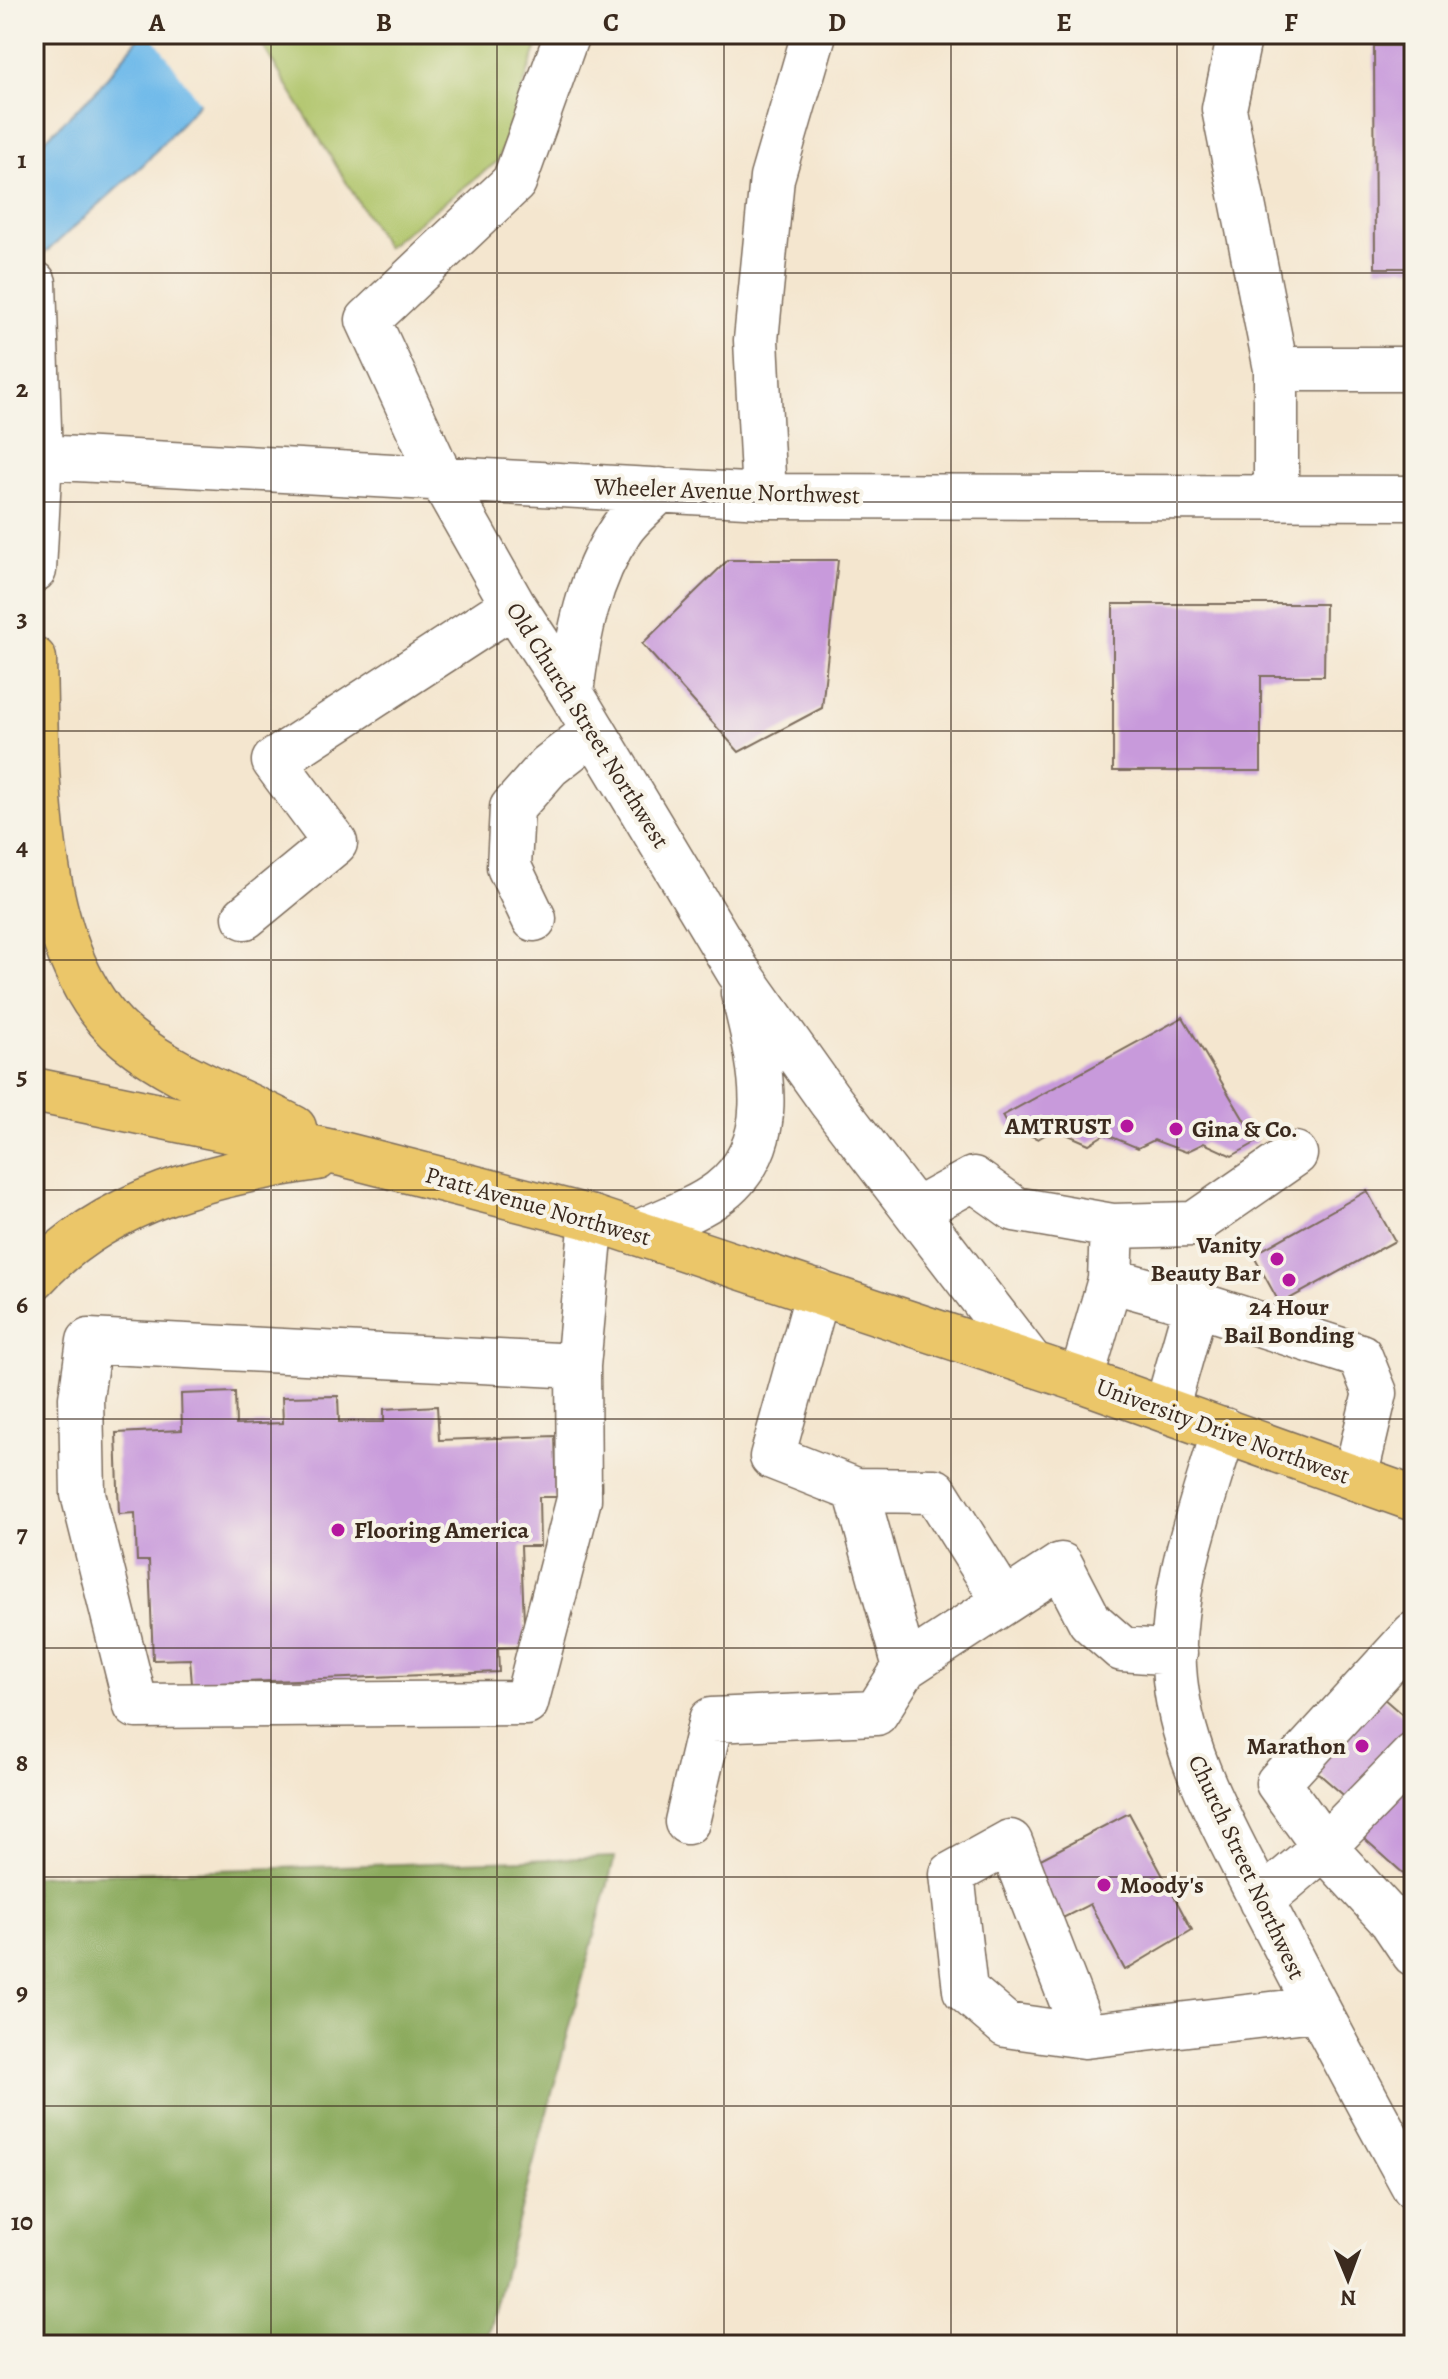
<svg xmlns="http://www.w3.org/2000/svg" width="1448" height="2379" font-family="Alegreya,serif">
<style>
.green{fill:#afc469;stroke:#757744;stroke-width:2}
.forest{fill:#8baa5d;stroke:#636a3e;stroke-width:2}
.water{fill:#72bbea;stroke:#567284;stroke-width:2}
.pier{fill:#f4e6cf}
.building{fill:#c89adb}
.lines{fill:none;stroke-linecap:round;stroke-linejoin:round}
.minor-casing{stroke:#7c6c5c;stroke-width:47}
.major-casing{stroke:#7c6c5c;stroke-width:47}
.minor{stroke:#fff;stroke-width:44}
.major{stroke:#ebc669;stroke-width:44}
.grid{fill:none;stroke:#3b2a1e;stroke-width:2;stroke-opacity:0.55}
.poi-dot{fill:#b5179e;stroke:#f7f3e8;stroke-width:3}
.labels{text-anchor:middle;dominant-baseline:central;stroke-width:8;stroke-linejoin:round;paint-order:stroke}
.street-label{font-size:24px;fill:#3b2a1e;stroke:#f7f3e8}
.poi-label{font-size:24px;font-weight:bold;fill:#3b2a1e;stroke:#f7f3e8;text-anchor:end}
.neatline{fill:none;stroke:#3b2a1e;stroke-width:3}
.grid-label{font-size:26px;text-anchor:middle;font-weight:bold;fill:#3b2a1e}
</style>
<rect width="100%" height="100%" fill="#f7f3e8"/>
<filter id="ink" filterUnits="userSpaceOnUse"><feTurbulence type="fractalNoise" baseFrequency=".0125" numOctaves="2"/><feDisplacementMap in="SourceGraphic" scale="16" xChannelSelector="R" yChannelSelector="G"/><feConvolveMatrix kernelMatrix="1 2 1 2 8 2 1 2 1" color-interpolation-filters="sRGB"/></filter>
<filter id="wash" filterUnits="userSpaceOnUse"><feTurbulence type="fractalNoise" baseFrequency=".006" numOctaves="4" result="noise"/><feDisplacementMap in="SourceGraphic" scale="32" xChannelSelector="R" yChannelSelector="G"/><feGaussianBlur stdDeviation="1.8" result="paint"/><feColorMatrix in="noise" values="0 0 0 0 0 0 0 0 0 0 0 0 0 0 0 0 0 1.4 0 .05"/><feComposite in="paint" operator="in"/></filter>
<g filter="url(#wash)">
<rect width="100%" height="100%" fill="#f4e6cf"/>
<!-- green -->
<path class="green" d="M 262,34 L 541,34 L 498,161 L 386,247 L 258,38 Z"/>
<!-- forest -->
<path class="forest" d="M 615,1857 L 485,2345 L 34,2345 L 34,1876 Z"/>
<!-- water -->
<path class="water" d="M 142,34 L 262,34 L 145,163 L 34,263 L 34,150 L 96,91 Z"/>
<!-- pier -->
<path class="pier" d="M 151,34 L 266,34 L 202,106 Z"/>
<g id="blocks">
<!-- building -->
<path class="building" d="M 1374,46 L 1414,46 L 1414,268 L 1375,268 Z
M 728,560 L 838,560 L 822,708 L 739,752 L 642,644 Z
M 1113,604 L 1325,604 L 1324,676 L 1261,676 L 1261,771 L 1113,771 Z
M 1183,1017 L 1257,1142 L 1232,1156 L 1204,1143 L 1186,1152 L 1154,1140 L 1138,1148 L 1105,1134 L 1089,1144 L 1055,1129 L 1038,1139 L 1007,1125 L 1002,1116 Z
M 1367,1191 L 1395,1241 L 1280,1304 L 1253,1255 Z
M 235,1392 L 236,1425 L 283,1423 L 282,1397 L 338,1396 L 339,1422 L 384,1422 L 384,1409 L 437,1406 L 439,1440 L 555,1436 L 557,1497 L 539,1497 L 540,1546 L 521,1546 L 525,1647 L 498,1648 L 499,1672 L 192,1684 L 190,1659 L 153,1660 L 149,1561 L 137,1561 L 135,1513 L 119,1514 L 116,1433 L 182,1430 L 181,1394 Z
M 1375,1691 L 1413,1724 L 1348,1799 L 1310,1766 Z
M 1414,1769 L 1414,1864 L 1404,1874 L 1357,1832 Z
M 1129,1813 L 1192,1930 L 1125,1970 L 1090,1904 L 1059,1920 L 1029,1865 Z"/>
</g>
</g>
<g filter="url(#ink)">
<use href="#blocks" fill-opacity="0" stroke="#7c6c5c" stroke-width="2"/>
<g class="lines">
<defs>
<path id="minor" d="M 567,34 L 514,182 L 368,320 L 441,478 L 513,605 L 571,693 L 738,971 L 829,1099 L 1032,1364
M 1240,34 L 1224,109 L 1276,369
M 34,283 L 40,457 L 34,570
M 40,457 L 764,496 L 1414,498
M 764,496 L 756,340 L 772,178 L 814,34
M 1276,497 L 1276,369 L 1414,369
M 571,693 C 578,635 588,579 621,530 C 631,515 647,503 660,490
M 245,917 L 335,843 L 274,761 L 513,605
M 534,919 L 509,867 L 512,808 L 549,766 L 594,731
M 915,1211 L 973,1179 L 1015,1209 L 1112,1226 L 1110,1280 L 1081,1380
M 1112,1226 L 1194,1224 L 1295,1154
M 637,1233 C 665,1220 696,1210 720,1192 C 784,1142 759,1060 743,993
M 1110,1280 L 1196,1304
M 578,1366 L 89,1341 L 81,1398 L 83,1494 L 136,1706 L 526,1703 L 579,1499 L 578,1366 L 592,1218
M 1166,1410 L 1196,1304 L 1360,1356 L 1375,1393 L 1355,1478
M 1224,1430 C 1202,1506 1170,1587 1174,1667 C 1179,1752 1223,1824 1260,1898 C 1310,1995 1361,2091 1414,2187
M 856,1490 L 935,1491 L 1004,1601
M 1414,1634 L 1278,1783 L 1324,1847 L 1391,1920 L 1414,1954
M 905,1667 L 1061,1565 L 1090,1621 L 1122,1649 L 1175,1653
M 687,1822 L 711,1720 L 876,1713 L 905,1667 L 856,1490 L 772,1457 L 818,1292
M 1261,1901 L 1324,1847 L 1414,1755
M 1085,2036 L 1010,1842 L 952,1874 L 965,1990 L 1006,2025 L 1085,2036 L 1315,2009"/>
<path id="major" d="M 34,659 C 37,771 32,961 128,1039 C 176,1078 239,1099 294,1128
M 34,1090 L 342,1154 L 592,1218 L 1081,1380 L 1414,1499
M 34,1278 C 106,1199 215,1173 317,1158"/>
</defs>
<!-- minor casing -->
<use href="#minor" class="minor-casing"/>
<!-- major casing -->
<use href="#major" class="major-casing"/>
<!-- minor -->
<use href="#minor" class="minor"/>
<!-- major -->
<use href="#major" class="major"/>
</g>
</g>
<!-- grid -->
<path class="grid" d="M 271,34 L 271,2345M 497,34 L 497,2345M 724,34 L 724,2345M 951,34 L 951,2345M 1177,34 L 1177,2345M 34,273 L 1414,273M 34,502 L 1414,502M 34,731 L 1414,731M 34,960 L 1414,960M 34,1190 L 1414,1190M 34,1419 L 1414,1419M 34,1648 L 1414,1648M 34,1877 L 1414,1877M 34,2106 L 1414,2106"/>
<!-- markers -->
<g class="poi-dot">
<circle cx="1127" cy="1126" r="8"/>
<circle cx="1176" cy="1129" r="8"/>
<circle cx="1277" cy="1259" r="8"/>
<circle cx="1289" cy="1280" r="8"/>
<circle cx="338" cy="1530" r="8"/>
<circle cx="1362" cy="1746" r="8"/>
<circle cx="1104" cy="1885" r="8"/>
</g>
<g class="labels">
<!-- street labels -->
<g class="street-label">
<text transform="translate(727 491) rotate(2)">Wheeler Avenue Northwest</text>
<text transform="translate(588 725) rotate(58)">Old Church Street Northwest</text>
<text transform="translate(538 1206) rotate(16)">Pratt Avenue Northwest</text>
<text transform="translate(1223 1431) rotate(20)">University Drive Northwest</text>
<text transform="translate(1247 1867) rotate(65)">Church Street Northwest</text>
</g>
<!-- poi labels -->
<g class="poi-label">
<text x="1111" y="1126">AMTRUST</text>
<text x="1192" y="1129" text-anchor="start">Gina &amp; Co.</text>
<text x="1261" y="1245">Vanity<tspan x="1261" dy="28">Beauty Bar</tspan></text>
<text x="1289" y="1307" text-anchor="middle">24 Hour<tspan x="1289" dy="28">Bail Bonding</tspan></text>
<text x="354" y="1530" text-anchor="start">Flooring America</text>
<text x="1346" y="1746">Marathon</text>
<text x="1120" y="1885" text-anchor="start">Moody's</text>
</g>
</g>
<!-- margin -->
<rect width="1448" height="2379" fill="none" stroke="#f7f3e8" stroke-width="88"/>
<!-- north arrow -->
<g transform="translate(1348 2279) rotate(179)" stroke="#f7f3e8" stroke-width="6" paint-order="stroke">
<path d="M0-6L14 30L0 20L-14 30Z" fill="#3b2a1e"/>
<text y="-12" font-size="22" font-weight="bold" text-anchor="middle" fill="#3b2a1e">N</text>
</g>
<rect x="44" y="44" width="1360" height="2291" class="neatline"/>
<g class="grid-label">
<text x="157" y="31">A</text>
<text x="384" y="31">B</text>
<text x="611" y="31">C</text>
<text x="837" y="31">D</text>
<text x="1064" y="31">E</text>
<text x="1291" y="31">F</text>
<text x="22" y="168">1</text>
<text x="22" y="397">2</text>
<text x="22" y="626">3</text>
<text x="22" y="855">4</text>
<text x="22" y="1084">5</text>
<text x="22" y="1313">6</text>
<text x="22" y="1542">7</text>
<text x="22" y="1771">8</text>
<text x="22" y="2000">9</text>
<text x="22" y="2230">10</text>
</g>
</svg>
